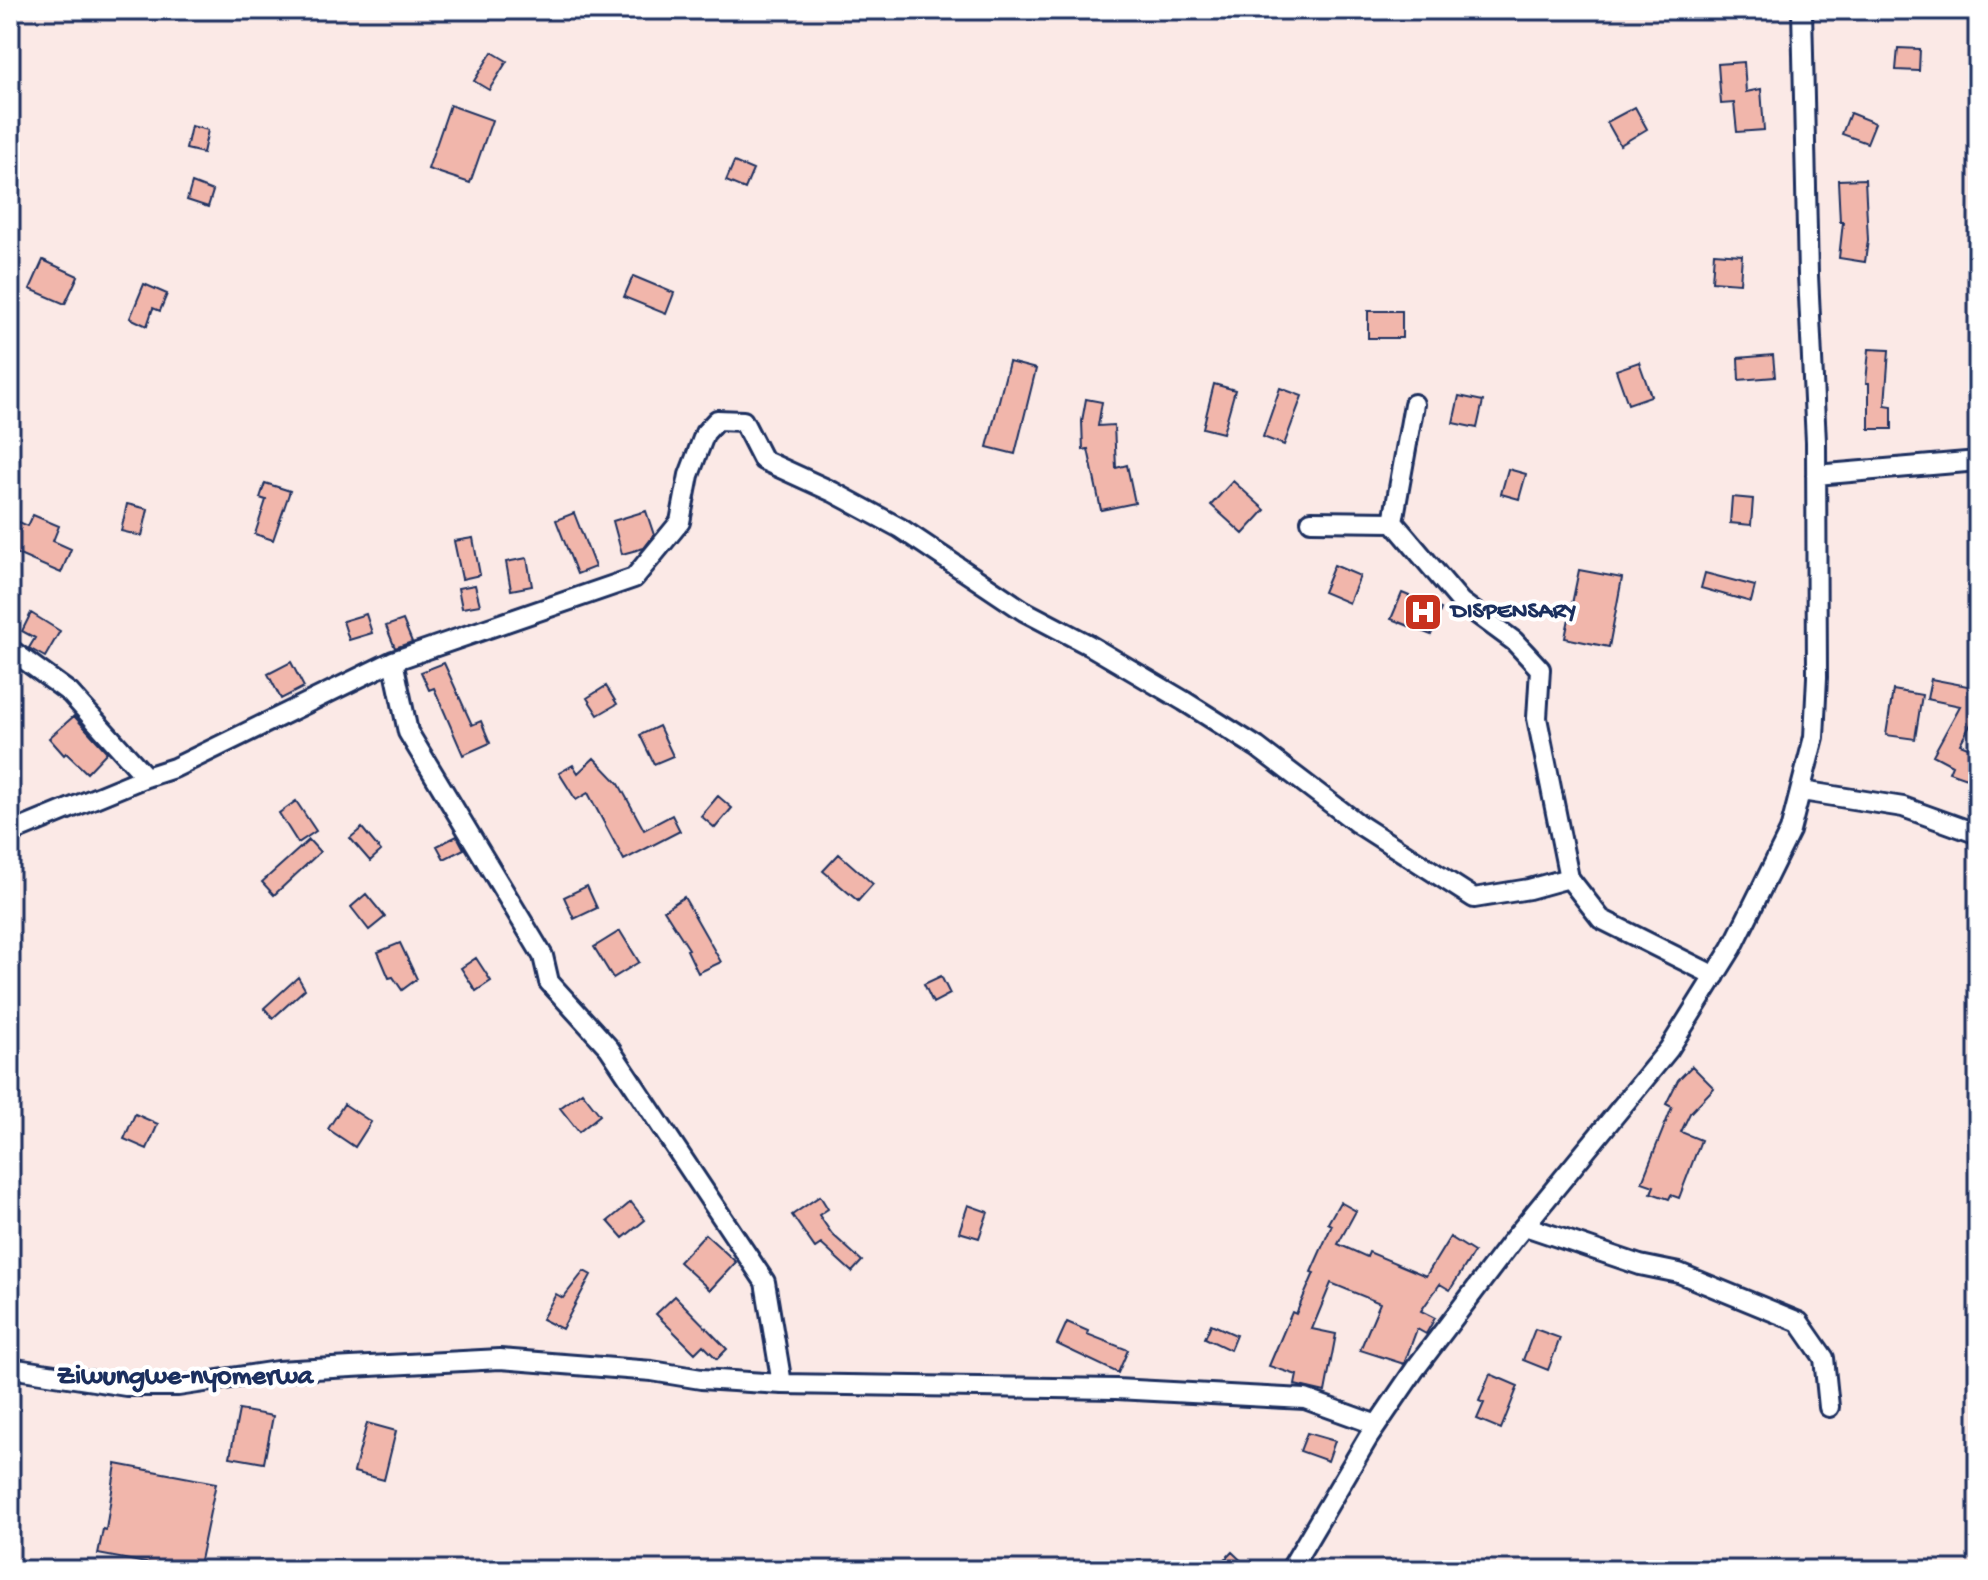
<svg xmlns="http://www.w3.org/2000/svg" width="1988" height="1580" font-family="'Gochi Hand',sans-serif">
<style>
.building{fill:#f1b6ab;stroke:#1b2f5e;stroke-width:2}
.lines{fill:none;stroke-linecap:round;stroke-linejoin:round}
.minor-casing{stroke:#1b2f5e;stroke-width:24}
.minor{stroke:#fff;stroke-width:18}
.labels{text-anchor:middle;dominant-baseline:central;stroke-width:8;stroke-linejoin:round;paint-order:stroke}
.poi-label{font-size:24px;font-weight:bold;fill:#1b2f5e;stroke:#fff;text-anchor:start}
.quarter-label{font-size:28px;font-weight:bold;fill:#1b2f5e;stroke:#fff}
</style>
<rect width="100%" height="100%" fill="#fbe9e6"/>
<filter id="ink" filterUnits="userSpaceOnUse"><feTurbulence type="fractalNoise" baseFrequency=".0125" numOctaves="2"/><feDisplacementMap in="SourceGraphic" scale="16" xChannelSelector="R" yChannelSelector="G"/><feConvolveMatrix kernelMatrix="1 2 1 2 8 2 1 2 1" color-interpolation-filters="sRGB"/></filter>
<g filter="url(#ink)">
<!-- building -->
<path class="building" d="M 1898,48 L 1920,49 L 1919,71 L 1896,70 Z
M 492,52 L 507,61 L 489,90 L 474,81 Z
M 1744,62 L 1746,92 L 1761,89 L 1764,130 L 1737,132 L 1734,103 L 1721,104 L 1718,64 Z
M 450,105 L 492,120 L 470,183 L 428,169 Z
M 1635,107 L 1647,129 L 1620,145 L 1607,122 Z
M 1850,113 L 1875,123 L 1867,143 L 1842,134 Z
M 191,126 L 208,130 L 203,153 L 186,149 Z
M 734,162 L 753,170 L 745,189 L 726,181 Z
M 1865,179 L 1868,240 L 1865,262 L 1839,258 L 1843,222 L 1840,222 L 1838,180 Z
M 192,183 L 213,191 L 208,207 L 187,200 Z
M 1714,253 L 1742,255 L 1740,283 L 1712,281 Z
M 43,260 L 78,276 L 65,304 L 30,289 Z
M 633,276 L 674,293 L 666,314 L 624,297 Z
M 144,284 L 167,294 L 160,311 L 153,308 L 147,326 L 130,318 Z
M 1368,311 L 1402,311 L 1402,338 L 1368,338 Z
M 1869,349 L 1889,350 L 1885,405 L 1892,406 L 1892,429 L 1869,429 L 1869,383 L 1866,383 Z
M 1773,355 L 1775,377 L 1739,380 L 1738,358 Z
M 1009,362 L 1036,369 L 1015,454 L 987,447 Z
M 1639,362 L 1651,396 L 1628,404 L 1616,370 Z
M 1214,384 L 1235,390 L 1223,433 L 1203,428 Z
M 1280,388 L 1302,396 L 1284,445 L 1263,437 Z
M 1459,396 L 1483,401 L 1477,428 L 1453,423 Z
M 1086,399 L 1102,402 L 1098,426 L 1114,425 L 1116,468 L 1127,465 L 1135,503 L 1101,510 L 1088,449 L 1083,450 L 1082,421 Z
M 1508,469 L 1526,474 L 1519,499 L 1501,494 Z
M 1233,481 L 1265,510 L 1243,534 L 1211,505 Z
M 265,483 L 290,491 L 273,540 L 255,534 L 266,500 L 260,498 Z
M 1732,497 L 1753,499 L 1751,525 L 1730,523 Z
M 127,504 L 148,509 L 142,536 L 121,531 Z
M 646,511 L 654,535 L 644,548 L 622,554 L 613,521 Z
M 574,513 L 595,567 L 577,574 L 556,520 Z
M 33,515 L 59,526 L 53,541 L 71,549 L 61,573 L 10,551 L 10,518 L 28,526 Z
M 473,538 L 480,575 L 462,579 L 454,541 Z
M 527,558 L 532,586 L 511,590 L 506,562 Z
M 1334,565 L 1360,576 L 1349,603 L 1323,592 Z
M 1579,570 L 1622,578 L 1609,647 L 1565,638 Z
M 1705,573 L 1755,586 L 1751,602 L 1701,588 Z
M 475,585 L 480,605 L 462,608 L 458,588 Z
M 1402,593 L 1441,609 L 1431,635 L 1391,619 Z
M 31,613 L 60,631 L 45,657 L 29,648 L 35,638 L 22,631 Z
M 366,614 L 372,633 L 349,640 L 343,621 Z
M 403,620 L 412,642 L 395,648 L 386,626 Z
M 291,662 L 304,687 L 281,699 L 268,674 Z
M 444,663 L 472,725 L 481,721 L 490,743 L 463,755 L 434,688 L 429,690 L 421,672 Z
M 1931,679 L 1978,688 L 1978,711 L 1960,744 L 1978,751 L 1978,782 L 1949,772 L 1952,765 L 1933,755 L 1960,706 L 1927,699 Z
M 606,686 L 617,704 L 598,715 L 587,698 Z
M 1893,690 L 1922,695 L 1915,739 L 1886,735 Z
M 74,716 L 107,752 L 87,773 L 66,753 L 64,755 L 49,738 Z
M 659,726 L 673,756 L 654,764 L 640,735 Z
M 594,758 L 619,784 L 644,830 L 672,815 L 680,831 L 624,860 L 588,793 L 576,800 L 559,773 L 573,765 L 578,773 Z
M 718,796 L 732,808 L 715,828 L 701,816 Z
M 296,801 L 316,831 L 298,843 L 279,813 Z
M 362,828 L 381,851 L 370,861 L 350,838 Z
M 457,836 L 464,849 L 444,859 L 437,846 Z
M 309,840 L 320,852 L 274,895 L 262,882 Z
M 839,854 L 873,884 L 858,901 L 823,871 Z
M 587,886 L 597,908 L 574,919 L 564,897 Z
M 366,894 L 385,917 L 369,930 L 351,907 Z
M 684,897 L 721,962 L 698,973 L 687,950 L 689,949 L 664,910 Z
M 620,931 L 639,962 L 613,978 L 594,947 Z
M 400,943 L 417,979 L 402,990 L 393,977 L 389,978 L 378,952 Z
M 476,958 L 491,981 L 476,991 L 461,968 Z
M 941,976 L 950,994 L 933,1003 L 924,984 Z
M 298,977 L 305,989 L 273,1018 L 264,1008 Z
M 1692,1066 L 1714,1088 L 1690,1113 L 1681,1132 L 1701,1140 L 1679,1198 L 1671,1195 L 1669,1199 L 1651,1193 L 1654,1186 L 1642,1182 L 1672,1107 L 1666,1104 L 1678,1080 Z
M 582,1092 L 600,1115 L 579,1132 L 560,1108 Z
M 344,1104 L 371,1122 L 355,1147 L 328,1129 Z
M 135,1114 L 158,1124 L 147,1149 L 124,1139 Z
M 820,1196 L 828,1209 L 819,1215 L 832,1234 L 862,1261 L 852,1272 L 821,1244 L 815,1248 L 792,1215 Z
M 631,1202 L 645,1220 L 623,1238 L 608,1221 Z
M 1340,1202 L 1356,1211 L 1338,1244 L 1367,1257 L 1369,1252 L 1426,1276 L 1450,1237 L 1474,1252 L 1450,1290 L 1440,1284 L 1421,1311 L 1435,1318 L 1426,1334 L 1417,1329 L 1404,1364 L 1360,1350 L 1380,1303 L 1331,1283 L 1312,1329 L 1336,1334 L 1325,1392 L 1295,1385 L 1297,1375 L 1269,1366 L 1292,1312 L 1296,1314 L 1314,1273 L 1311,1272 L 1332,1225 L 1328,1223 Z
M 968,1205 L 988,1212 L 979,1238 L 959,1232 Z
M 705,1234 L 736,1262 L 710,1290 L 679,1262 Z
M 584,1271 L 591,1275 L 562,1329 L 542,1319 L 556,1294 L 563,1298 Z
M 675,1296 L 727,1349 L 717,1359 L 703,1345 L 695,1353 L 656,1314 Z
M 1067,1322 L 1088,1331 L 1087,1334 L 1128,1350 L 1118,1373 L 1057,1344 Z
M 1211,1324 L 1236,1335 L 1230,1350 L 1205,1338 Z
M 1535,1329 L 1560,1338 L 1548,1370 L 1523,1360 Z
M 1490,1374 L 1518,1386 L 1501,1429 L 1477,1419 L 1484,1403 L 1479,1401 Z
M 239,1410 L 273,1416 L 264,1463 L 230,1457 Z
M 367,1423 L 396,1431 L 384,1480 L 354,1472 Z
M 1307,1433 L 1335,1441 L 1328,1461 L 1300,1451 Z
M 116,1464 L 216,1483 L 198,1570 L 183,1570 L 98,1554 L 103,1529 L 106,1530 Z
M 1232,1552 L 1251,1570 L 1215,1570 Z"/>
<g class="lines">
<defs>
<path id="minor" d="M 1816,475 L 1978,461
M 1311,521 L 1393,522 L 1461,602 L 1514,641 L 1540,669 L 1537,718 L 1569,878
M 1393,522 L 1414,404
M 11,650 L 70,693 L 146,777
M 393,661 L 408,732 L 543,956 L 549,982 L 609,1048 L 765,1282 L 782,1384
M 1802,791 L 1903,807 L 1978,834
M 10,833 L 146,777 L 174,768 L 393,661 L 634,578 L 680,522 L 689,475 L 705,433 L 717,420 L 743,421 L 763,460 L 833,492 L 900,528 L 1024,611 L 1089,645 L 1184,701 L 1257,747 L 1357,823 L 1474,898 L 1529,889 L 1569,878 L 1601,919 L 1715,976
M 1525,1226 L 1640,1265 L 1679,1273 L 1799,1322 L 1824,1358 L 1829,1407
M 10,1368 L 126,1386 L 178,1386 L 277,1371 L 500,1359 L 652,1371 L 701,1379 L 782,1384 L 1116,1389 L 1305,1399 L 1377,1425
M 1290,1570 L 1368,1438 L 1415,1369 L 1512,1241 L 1669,1049 L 1732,948 L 1790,831 L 1814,737 L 1817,677 L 1816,442 L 1808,275 L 1802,10"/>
</defs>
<!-- minor casing -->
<use href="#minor" class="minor-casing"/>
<!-- minor -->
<use href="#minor" class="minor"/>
</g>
</g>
<!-- icons -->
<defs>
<symbol id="hospital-square" viewBox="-11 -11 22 22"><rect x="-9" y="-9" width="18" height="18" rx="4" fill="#c8321e" stroke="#fff"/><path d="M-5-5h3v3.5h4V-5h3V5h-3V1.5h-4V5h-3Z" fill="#fff"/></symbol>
</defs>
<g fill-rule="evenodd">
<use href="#hospital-square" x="1401" y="590" width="44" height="44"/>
</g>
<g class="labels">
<!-- poi labels -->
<g class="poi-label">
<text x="1451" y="612">DISPENSARY</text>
</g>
<!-- quarter labels -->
<g class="quarter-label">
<text x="185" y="1377">Ziwungwe-nyomerwa</text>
</g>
</g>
<!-- margin -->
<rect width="1988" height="1580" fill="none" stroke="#fff" stroke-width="40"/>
<rect x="20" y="20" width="1948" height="1540" fill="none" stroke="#1b2f5e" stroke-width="3" filter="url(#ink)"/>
</svg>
